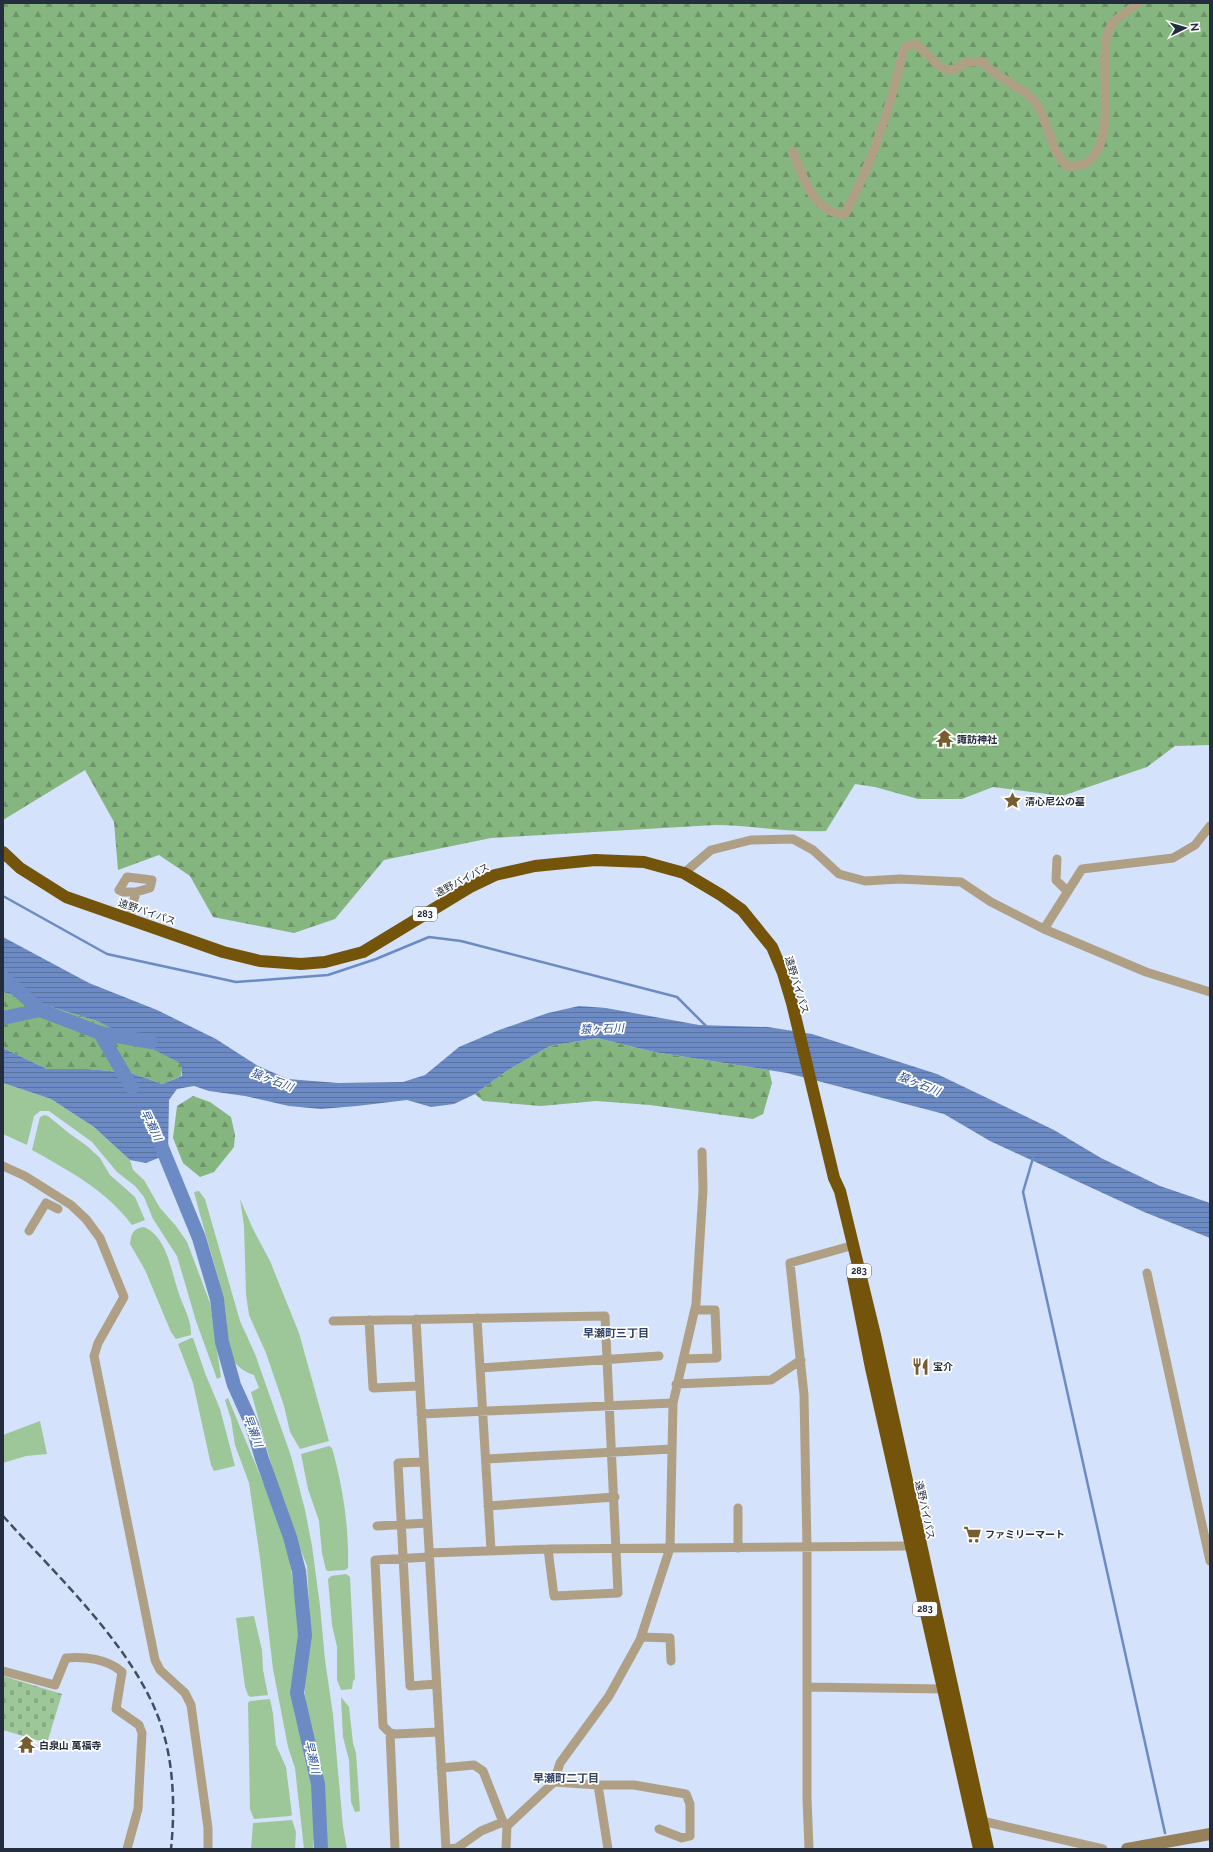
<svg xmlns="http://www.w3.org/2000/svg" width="1213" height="1852" font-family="Raleway,'Noto Sans JP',sans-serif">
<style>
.green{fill:#9dc798}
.forest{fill:url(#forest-firs)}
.cemetery{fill:url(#cemetery-stones)}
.water{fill:url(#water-rules)}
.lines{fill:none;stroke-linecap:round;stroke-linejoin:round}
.stream{stroke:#6c8bc4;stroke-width:2.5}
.river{stroke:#6c8bc4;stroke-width:14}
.street{stroke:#afa085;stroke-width:9}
.secondary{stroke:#968057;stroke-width:12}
.highway{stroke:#74540a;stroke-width:12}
.rail{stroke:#434d5f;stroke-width:2.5;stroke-dasharray:8 4;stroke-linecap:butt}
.labels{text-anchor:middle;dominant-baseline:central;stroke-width:3.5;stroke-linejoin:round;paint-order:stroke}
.shield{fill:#fff;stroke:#666c77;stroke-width:1}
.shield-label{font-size:9px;font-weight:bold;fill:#242d3d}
.poi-label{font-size:10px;font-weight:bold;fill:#242d3d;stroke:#fff;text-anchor:start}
.street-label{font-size:10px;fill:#242d3d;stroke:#fff}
.water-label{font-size:11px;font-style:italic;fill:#294f94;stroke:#fff}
.neighbourhood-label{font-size:11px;font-weight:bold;fill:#2f4163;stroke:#fff}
</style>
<defs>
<pattern id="forest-firs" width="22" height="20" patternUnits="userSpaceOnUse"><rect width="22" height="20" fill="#85b67f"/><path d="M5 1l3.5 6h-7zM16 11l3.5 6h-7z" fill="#6d9469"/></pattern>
<pattern id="cemetery-stones" width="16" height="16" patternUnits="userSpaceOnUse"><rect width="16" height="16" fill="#9dc798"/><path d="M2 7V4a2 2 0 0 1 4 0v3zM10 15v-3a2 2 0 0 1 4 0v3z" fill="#87ab84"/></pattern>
<pattern id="water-rules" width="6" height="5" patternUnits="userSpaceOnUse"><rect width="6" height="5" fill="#6c8bc4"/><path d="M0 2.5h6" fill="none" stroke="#5972a0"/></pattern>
</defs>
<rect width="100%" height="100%" fill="#d4e2fb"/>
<!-- green -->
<path class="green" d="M 3,1083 L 51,1099 L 94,1127 L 130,1160 L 133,1170 L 144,1180 L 160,1208 L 176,1226 L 187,1242 L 210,1303 L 221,1377 L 217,1379 L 196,1321 L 177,1256 L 153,1219 L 144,1197 L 135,1186 L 117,1172 L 92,1142 L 49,1111 L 40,1111 L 34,1116 L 27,1145 L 3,1134 Z
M 44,1115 L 48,1116 L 70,1134 L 87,1146 L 100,1158 L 110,1175 L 135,1197 L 145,1220 L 132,1225 C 107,1191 68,1170 32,1150 L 40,1117 Z
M 199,1191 L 205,1199 L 240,1321 L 255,1354 L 291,1456 L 305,1510 L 312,1546 L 320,1606 L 325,1660 L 333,1715 L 343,1827 L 347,1849 L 328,1849 L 325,1842 L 322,1787 L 318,1755 L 307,1716 L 304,1684 L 311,1636 L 307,1566 L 280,1495 L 251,1392 L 259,1388 L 254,1375 C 247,1373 235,1366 233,1359 C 226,1340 228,1321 224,1302 C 216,1265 203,1229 194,1192 Z
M 240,1199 L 253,1229 L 270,1261 L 299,1333 L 329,1441 L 300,1449 L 290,1432 L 284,1406 L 266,1353 L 249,1315 L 246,1294 L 244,1226 Z
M 144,1227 C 167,1237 171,1270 178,1291 C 182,1305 192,1320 191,1335 L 176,1339 L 171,1332 L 145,1270 L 130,1244 C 131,1234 133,1228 144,1227 Z
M 191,1338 L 193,1338 L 205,1373 L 220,1409 L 235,1466 L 214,1471 L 211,1465 L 193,1383 L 178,1344 Z
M 228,1398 L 282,1528 L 290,1562 L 298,1617 L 298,1643 L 292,1697 L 295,1716 L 311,1768 L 315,1807 L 313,1849 L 304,1849 L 295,1768 L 288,1747 L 273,1669 L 260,1558 L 249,1483 L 235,1445 L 231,1419 L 225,1400 Z
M 40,1421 L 47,1454 L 26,1456 L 3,1463 L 3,1435 Z
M 329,1446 L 332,1448 C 343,1487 349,1527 348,1568 L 345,1570 L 328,1571 L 326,1570 L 322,1553 L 319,1521 L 308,1489 L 301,1454 Z
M 346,1574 L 350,1577 L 355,1679 L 353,1681 L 352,1689 L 341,1690 L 337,1680 L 337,1647 L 332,1625 L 328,1579 L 331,1576 Z
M 254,1616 L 262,1650 L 263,1670 L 268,1695 L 250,1697 L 248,1695 L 245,1687 L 236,1618 Z
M 341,1697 L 349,1707 L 353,1743 L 356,1753 L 360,1811 L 355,1812 L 351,1802 L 349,1760 L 343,1737 Z
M 270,1699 L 273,1714 L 276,1745 L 286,1767 L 292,1815 L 290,1816 L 254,1819 L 250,1809 L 248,1703 L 250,1701 Z
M 292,1820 L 296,1832 L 295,1849 L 251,1849 L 253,1823 Z"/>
<!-- forest -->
<path class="forest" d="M 3,3 L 1210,3 L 1210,745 L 1175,746 L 1147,767 L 1062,796 L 993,787 L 962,799 L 918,799 L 875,787 L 855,784 L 826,831 C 789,833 752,825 715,825 L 491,838 L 384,860 L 335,919 L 294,933 L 213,917 L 190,876 L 159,855 L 118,870 L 114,822 L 85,770 L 3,820 Z
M 3,992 L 97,1021 L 183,1064 L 181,1076 L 162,1084 L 131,1073 L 88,1069 L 47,1069 L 3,1048 Z
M 597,1038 L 654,1052 L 769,1070 L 772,1083 L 763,1114 L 753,1119 L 650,1105 L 596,1101 L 541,1106 L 483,1101 L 475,1094 L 508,1070 L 550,1046 Z
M 193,1096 L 210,1102 L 231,1117 L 235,1135 L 234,1147 L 214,1172 L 200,1177 L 183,1163 L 173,1138 L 177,1106 Z"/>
<!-- cemetery -->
<path class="cemetery" d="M 3,1676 L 62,1694 L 47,1743 L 3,1730 Z"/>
<!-- water -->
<path class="water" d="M 3,937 L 89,983 L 157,1010 L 216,1039 L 258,1066 L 288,1079 L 338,1083 L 403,1082 L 425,1075 L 459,1047 L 499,1030 L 548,1013 L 579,1006 L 606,1008 L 699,1025 L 768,1027 L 812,1034 L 937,1074 L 1054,1130 L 1101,1158 L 1160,1186 L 1210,1203 L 1210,1238 L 1144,1212 L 990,1141 L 944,1114 L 787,1073 L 654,1052 L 597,1038 L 550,1046 L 508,1070 L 475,1094 L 454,1104 L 431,1107 L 407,1100 L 357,1106 L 321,1109 L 289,1106 L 245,1096 L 209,1091 L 194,1086 L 177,1089 L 169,1100 L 168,1154 L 146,1163 L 130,1160 L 94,1127 L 51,1099 L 3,1083 L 3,1048 L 47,1069 L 88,1069 L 131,1073 L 162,1084 L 182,1076 L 182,1064 L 97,1021 L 3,992 Z"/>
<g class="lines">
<!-- stream -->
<path class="stream" d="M 3,896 L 107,954 L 236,982 L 328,975 L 376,959 L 429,937 L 461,941 L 677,997 L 706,1026
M 1033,1158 L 1023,1192 L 1165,1833"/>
<!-- river -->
<path class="river" d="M 3,977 L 40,1010 L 100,1033 L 151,1042
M 3,1018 L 40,1010
M 100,1033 L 132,1088
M 158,1138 L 199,1238 L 217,1299 L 222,1342 L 234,1385 L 252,1425 L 262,1459 L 290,1537 L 299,1571 L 305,1635 L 297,1693 L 318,1784 L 321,1849"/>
<!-- street -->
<path class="street" d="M 793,152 C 803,176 813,214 845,214 C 872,163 890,109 903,52 L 906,46 L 916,44 L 939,66 L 947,70 L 955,69 L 967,62 L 982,62 C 988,67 994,73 1001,77 C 1014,86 1029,92 1038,106 C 1049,124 1051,152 1067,166 C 1074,166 1083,166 1088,162 C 1118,139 1098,66 1108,32 C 1113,18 1128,12 1138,3
M 1057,859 L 1056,880 L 1067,891
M 684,873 L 711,850 L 751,840 L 793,839 L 813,850 L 839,874 L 865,881 L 900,879 L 961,882 L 991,902 L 1044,929 L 1146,972 L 1210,992
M 129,919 L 136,892 L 123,892 L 119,890 L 127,877 L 152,880 L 150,888 L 136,892
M 1044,929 L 1082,869 L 1173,858 L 1195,845 L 1210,826
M 3,1166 L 25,1176 L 71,1205 L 86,1219 L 100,1238 L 124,1297 L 98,1343 L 94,1356 L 155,1660 L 160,1670 L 185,1693 L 191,1705 L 208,1828 L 208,1849
M 29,1231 L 46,1203 L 58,1209
M 1147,1273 L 1210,1561
M 477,1318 L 491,1550
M 416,1319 L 446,1849
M 369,1320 L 373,1388 L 419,1386
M 333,1321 L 605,1316 L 618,1593 L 554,1596 L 548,1549
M 683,1359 L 717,1358 L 715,1310 L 695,1310
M 480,1368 L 659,1356
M 676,1384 L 771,1380 L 801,1360
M 421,1414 L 673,1403
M 486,1459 L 672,1449
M 423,1462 L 398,1463 L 410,1686 L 436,1684
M 488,1506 L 615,1497
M 738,1508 L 738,1548
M 377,1526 L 427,1523
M 429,1553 L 548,1549 L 912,1546
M 429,1557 L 375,1560 L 383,1726 L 390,1733 L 396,1734 L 439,1732
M 642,1637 L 670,1638 L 671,1661
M 3,1671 L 55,1685 L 66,1658 C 84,1656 108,1659 122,1672 L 116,1709 L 139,1725 L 142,1733 L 138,1809 L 127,1849
M 807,1687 L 943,1689
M 390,1733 L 395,1849
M 441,1768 L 474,1765 L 483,1771 L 503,1822 L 507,1826 L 506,1849
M 554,1782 L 598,1785 L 634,1785 L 686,1794 L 690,1804 L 690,1836 L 682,1838 L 659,1829
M 598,1785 L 608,1849
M 982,1821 L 1103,1849
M 507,1826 L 554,1782 L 560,1763 L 609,1696 L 640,1640 L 670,1548 L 673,1403 L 696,1304 L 703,1190 L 702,1152
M 448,1849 L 457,1848 L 481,1831 L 503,1822
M 809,1849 L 807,1798 L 807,1548 L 804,1395 L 790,1263 L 847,1247"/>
<!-- secondary -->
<path class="secondary" d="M 1127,1849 L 1210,1834"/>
<!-- highway -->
<path class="highway" d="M 3,852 L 20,868 L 66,897 L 223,952 L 260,961 L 301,964 L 325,962 L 363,952 L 470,887 L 495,875 L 535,866 L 595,860 L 644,862 L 684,873 L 721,895 L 742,910 L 772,947 L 783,973 L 792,1003 L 834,1178 L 840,1191 L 875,1335 L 988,1849
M 853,1277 L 871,1368 L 979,1849"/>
<!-- rail -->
<path class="rail" d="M 3,1516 C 57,1576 138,1651 162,1728 C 174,1766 175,1810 171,1849"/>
</g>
<!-- icons -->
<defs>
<symbol id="temple-bare" viewBox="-9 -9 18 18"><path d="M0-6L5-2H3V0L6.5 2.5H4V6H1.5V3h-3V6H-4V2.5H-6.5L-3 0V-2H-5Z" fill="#765d2e" stroke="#fff" stroke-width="2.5" paint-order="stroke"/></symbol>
<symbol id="sight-bare" viewBox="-9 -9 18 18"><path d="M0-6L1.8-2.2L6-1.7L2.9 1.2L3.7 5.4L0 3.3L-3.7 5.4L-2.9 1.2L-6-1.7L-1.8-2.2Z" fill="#765d2e" stroke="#fff" stroke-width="2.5" paint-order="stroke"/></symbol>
<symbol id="restaurant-bare" viewBox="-9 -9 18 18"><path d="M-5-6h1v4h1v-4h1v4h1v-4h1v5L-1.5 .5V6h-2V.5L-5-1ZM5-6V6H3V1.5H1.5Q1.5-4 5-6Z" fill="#765d2e" stroke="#fff" stroke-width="2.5" paint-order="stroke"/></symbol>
<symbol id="supermarket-bare" viewBox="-9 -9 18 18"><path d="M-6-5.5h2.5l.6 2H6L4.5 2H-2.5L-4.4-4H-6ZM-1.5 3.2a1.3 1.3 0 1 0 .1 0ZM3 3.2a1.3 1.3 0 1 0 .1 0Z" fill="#765d2e" stroke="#fff" stroke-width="2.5" paint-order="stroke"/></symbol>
</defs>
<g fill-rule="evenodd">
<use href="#temple-bare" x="932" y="726" width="25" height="25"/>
<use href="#sight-bare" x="1000" y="788" width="25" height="25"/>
<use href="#restaurant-bare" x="908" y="1354" width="25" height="25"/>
<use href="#supermarket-bare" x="960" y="1522" width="25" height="25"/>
<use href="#temple-bare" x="14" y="1732" width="25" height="25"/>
</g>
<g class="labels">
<!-- shield labels -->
<g class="shield">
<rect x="413" y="907" width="24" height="14" rx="3"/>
<rect x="847" y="1264" width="24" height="14" rx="3"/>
<rect x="913" y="1602" width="24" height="14" rx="3"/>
</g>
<g class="shield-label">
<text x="425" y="914">283</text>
<text x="859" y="1271">283</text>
<text x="925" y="1609">283</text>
</g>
<!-- poi labels -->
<g class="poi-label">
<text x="957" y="739">諏訪神社</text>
<text x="1025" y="801">清心尼公の墓</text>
<text x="933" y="1366">宝介</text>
<text x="985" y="1534">ファミリーマート</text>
<text x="39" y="1745">白泉山 萬福寺</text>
</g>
<!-- street labels -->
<g class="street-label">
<text transform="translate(462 880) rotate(-28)">遠野バイパス</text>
<text transform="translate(147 912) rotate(19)">遠野バイパス</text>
<text transform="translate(797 985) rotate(73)">遠野バイパス</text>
<text transform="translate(925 1510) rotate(78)">遠野バイパス</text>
</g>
<!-- water labels -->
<g class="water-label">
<text transform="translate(602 1029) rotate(-2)">猿ヶ石川</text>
<text transform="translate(272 1080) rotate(21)">猿ヶ石川</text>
<text transform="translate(919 1084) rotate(22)">猿ヶ石川</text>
<text transform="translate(151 1125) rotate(64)">早瀬川</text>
<text transform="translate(253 1431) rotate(69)">早瀬川</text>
<text transform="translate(312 1757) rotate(77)">早瀬川</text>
</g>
<!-- neighbourhood labels -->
<g class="neighbourhood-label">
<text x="616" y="1333">早瀬町三丁目</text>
<text x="566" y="1778">早瀬町二丁目</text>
</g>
</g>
<!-- border -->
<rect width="1213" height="1852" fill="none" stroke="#242d3d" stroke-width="8"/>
<!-- north arrow -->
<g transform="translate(1185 28) rotate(85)" stroke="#ffffff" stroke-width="3" paint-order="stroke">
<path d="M0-3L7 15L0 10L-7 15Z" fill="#242d3d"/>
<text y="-6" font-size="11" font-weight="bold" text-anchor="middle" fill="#242d3d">N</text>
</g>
</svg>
